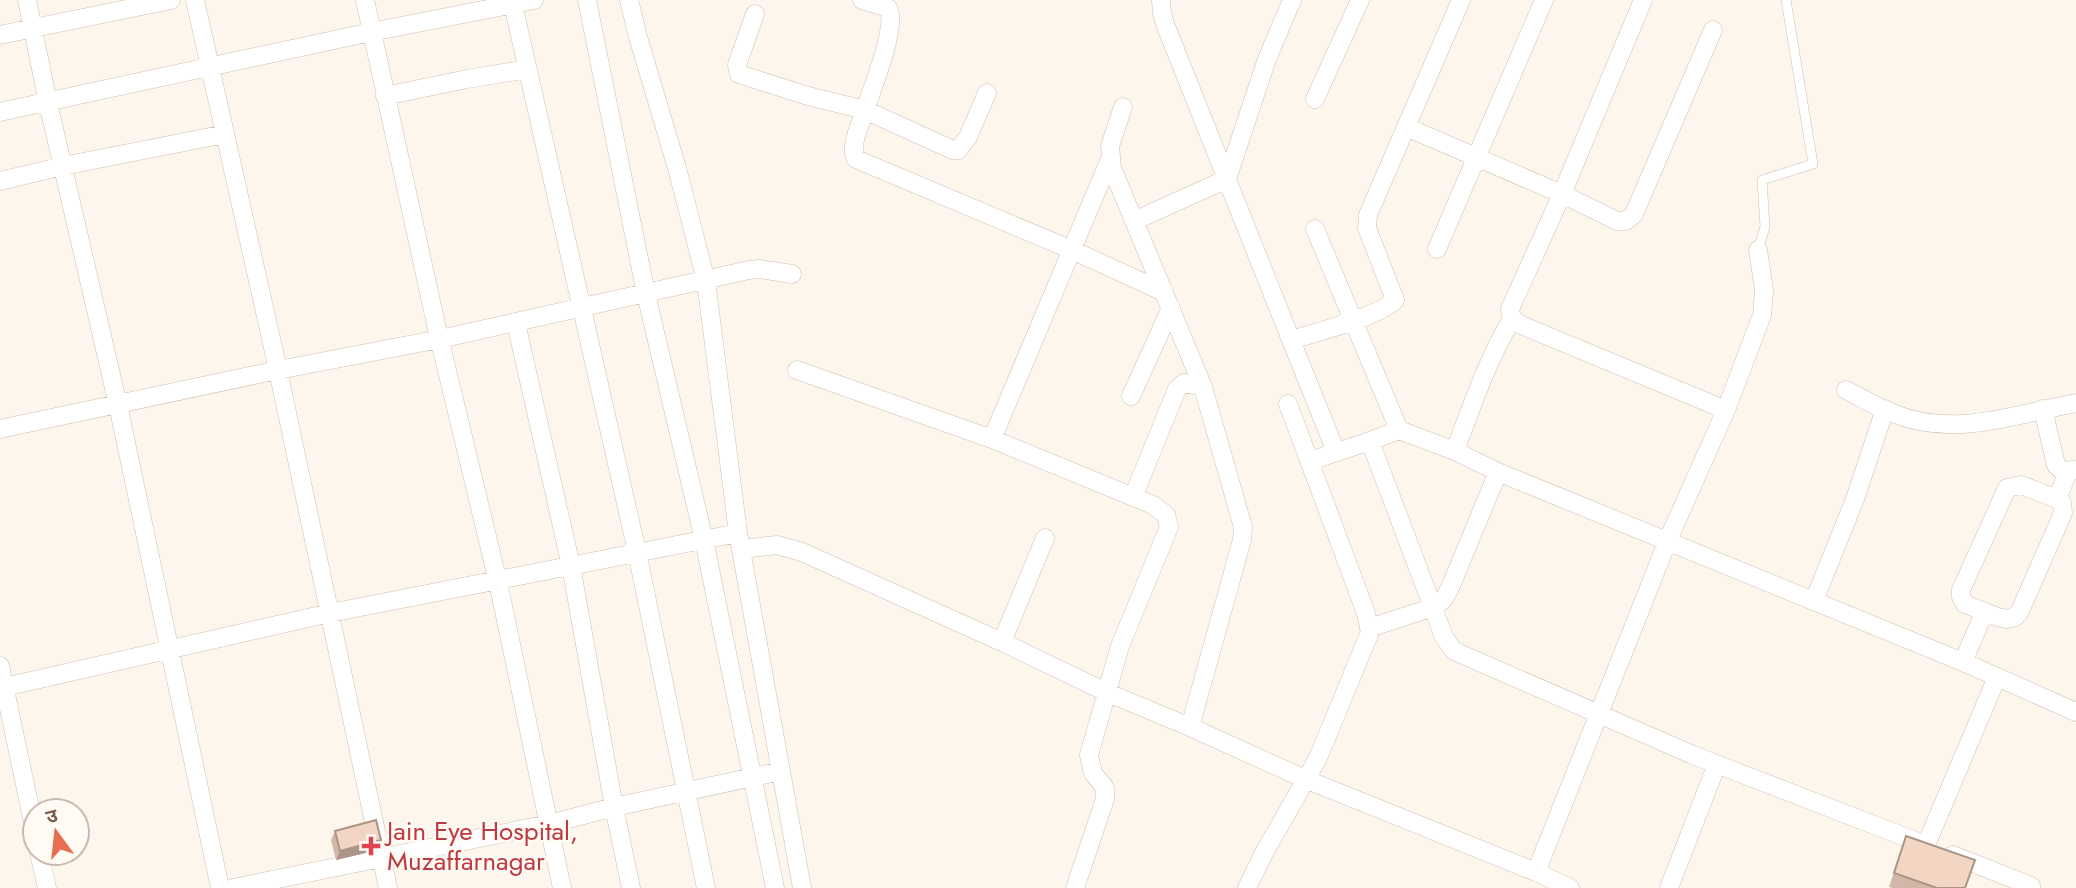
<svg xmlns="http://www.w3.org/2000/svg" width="2076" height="888" font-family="Jost,'Noto Sans Devanagari',sans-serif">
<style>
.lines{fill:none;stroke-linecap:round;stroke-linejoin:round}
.service-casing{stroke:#d1beb0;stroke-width:10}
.minor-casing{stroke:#d1beb0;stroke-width:19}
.service{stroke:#fff;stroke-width:9}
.minor{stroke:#fff;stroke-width:18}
.wall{fill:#d1b7a8}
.shaded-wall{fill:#aa9588}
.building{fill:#f3d5c3;stroke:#aa9588;stroke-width:2}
.health-dot{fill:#e0444e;stroke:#fffaf3;stroke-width:2.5}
.labels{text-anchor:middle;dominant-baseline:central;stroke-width:5;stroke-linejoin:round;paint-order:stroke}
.health-label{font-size:26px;fill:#be3a42;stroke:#fffaf3;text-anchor:start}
</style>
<rect width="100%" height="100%" fill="#fdf6ec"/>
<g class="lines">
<defs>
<path id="service" d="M 1758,250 L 1765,227 L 1762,180 L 1813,164 L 1786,0"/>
<path id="minor" d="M 27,0 L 48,103 L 118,405 L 220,888
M 195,0 L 276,361 L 388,888
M 365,0 L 437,329 L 498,582 L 562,888
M 512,0 L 637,552 L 706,888
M 587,0 L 646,294 L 704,540 L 775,888
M 629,0 L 638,37 L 677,168 L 706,281 L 738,533 L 802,888
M 1161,0 L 1162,13 L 1165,24 L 1291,340 C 1314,333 1381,316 1395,300 L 1367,228 L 1368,215 L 1461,0
M 1643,0 L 1562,194 L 1510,309 C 1510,320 1517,323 1526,327 L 1726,410
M 755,14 L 737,65 L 739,74 L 808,96 L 865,110 C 872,89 898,25 888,8 L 862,0
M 0,35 L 171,0
M 987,93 L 968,137 L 958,150 L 953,150 L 865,110 C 861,124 849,145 856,159 L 1072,250 L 1164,292
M 385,96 L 467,79 L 528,69
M 1315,99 L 1360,0
M 1123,107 L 1110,146 L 1112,168 L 1203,387 L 1243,527 L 1242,540 L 1190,727
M 0,112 L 371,32 L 534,0
M 1406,127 L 1562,194 L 1617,221 L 1626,221 L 1634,214 L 1713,30
M 0,181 L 63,166 L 225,134
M 1136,220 L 1227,179 L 1267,59 L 1292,0
M 1315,229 L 1399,430
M 1437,249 L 1544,0
M 516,323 L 571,566 L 614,807 L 631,888
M 1291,340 L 1336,452
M 797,370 L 992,439 L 1153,505 L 1166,515 L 1169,527 L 1120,646 L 1089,755 L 1093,773 L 1105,788 L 1105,799 L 1075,888
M 1846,390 C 1862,398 1878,408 1895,414 C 1955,438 2016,414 2076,403
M 1131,396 L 1171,308
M 2043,409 L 2056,465 L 2062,471 L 2076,470
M 0,429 L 278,370 L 440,339 L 749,270 L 759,269 L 792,274
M 992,439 L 1110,159
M 1455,451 C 1472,406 1487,360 1512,319
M 1310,461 L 1370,441
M 1133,497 L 1177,389 L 1184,383 L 1203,387
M 2057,499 L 2021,485 L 2007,488 L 1961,590 L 1961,597 L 1965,604 L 1998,617 L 2007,619 L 2015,617 L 2020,611 L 2063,513 L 2062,503 L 2057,499 L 2068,472
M 741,549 L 777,545 L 802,552 L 1002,642 L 1106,692 L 1190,727 L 1305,779 L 1536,872 L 1570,888
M 1814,601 L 1855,499 L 1885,409
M 1369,628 L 1434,607 L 1443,600 L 1450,588 L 1498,472
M 1002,642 L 1045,538
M 1963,662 L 1984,613
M 0,666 L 35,832
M 0,688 L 330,613 L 738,533
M 1926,845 L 1693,755 L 1454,651 L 1444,637 L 1370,441 L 1399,430 L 1455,451 L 1498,472 L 1963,662 L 2076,712
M 1926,845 L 1997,677
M 39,853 L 47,888
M 1953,855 L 2031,886
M 1536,872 L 1668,540 L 1726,410 L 1762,315 L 1764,290 L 1758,250
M 233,888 L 549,824 L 614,807 L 781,771
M 1247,888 L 1264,853 L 1318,758 L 1370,632 L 1366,613 L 1288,404
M 1669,888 L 1717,764"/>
</defs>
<!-- service casing -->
<use href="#service" class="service-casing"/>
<!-- minor casing -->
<use href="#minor" class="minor-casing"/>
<!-- service -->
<use href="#service" class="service"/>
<!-- minor -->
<use href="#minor" class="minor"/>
</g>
<!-- wall -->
<path class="wall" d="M 335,831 L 378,850 L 336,860 L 331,840 Z
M 1906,836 L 1965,888 L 1893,888 L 1889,887 Z"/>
<!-- shaded-wall -->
<path class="shaded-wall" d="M 381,840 L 378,850 L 336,860 L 340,851 Z"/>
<!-- building -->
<path class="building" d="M 376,820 L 381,840 L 340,851 L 335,831 Z
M 1906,836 L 1975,860 L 1965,888 L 1937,888 L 1894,873 Z"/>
<!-- markers -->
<path class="health-dot" d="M367.5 835.5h7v7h7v7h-7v7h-7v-7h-7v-7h7z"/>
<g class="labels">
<!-- health labels -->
<g class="health-label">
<text x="387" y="831">Jain Eye Hospital,<tspan x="387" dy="30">Muzaffarnagar</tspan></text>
</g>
</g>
<!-- north arrow -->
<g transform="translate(56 832) rotate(345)"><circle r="33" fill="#fffaf3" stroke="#cabbb1" stroke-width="2"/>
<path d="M0-5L12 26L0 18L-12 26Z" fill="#e76f51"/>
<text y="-10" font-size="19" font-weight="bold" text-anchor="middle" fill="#7a5c4d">उ</text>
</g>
</svg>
